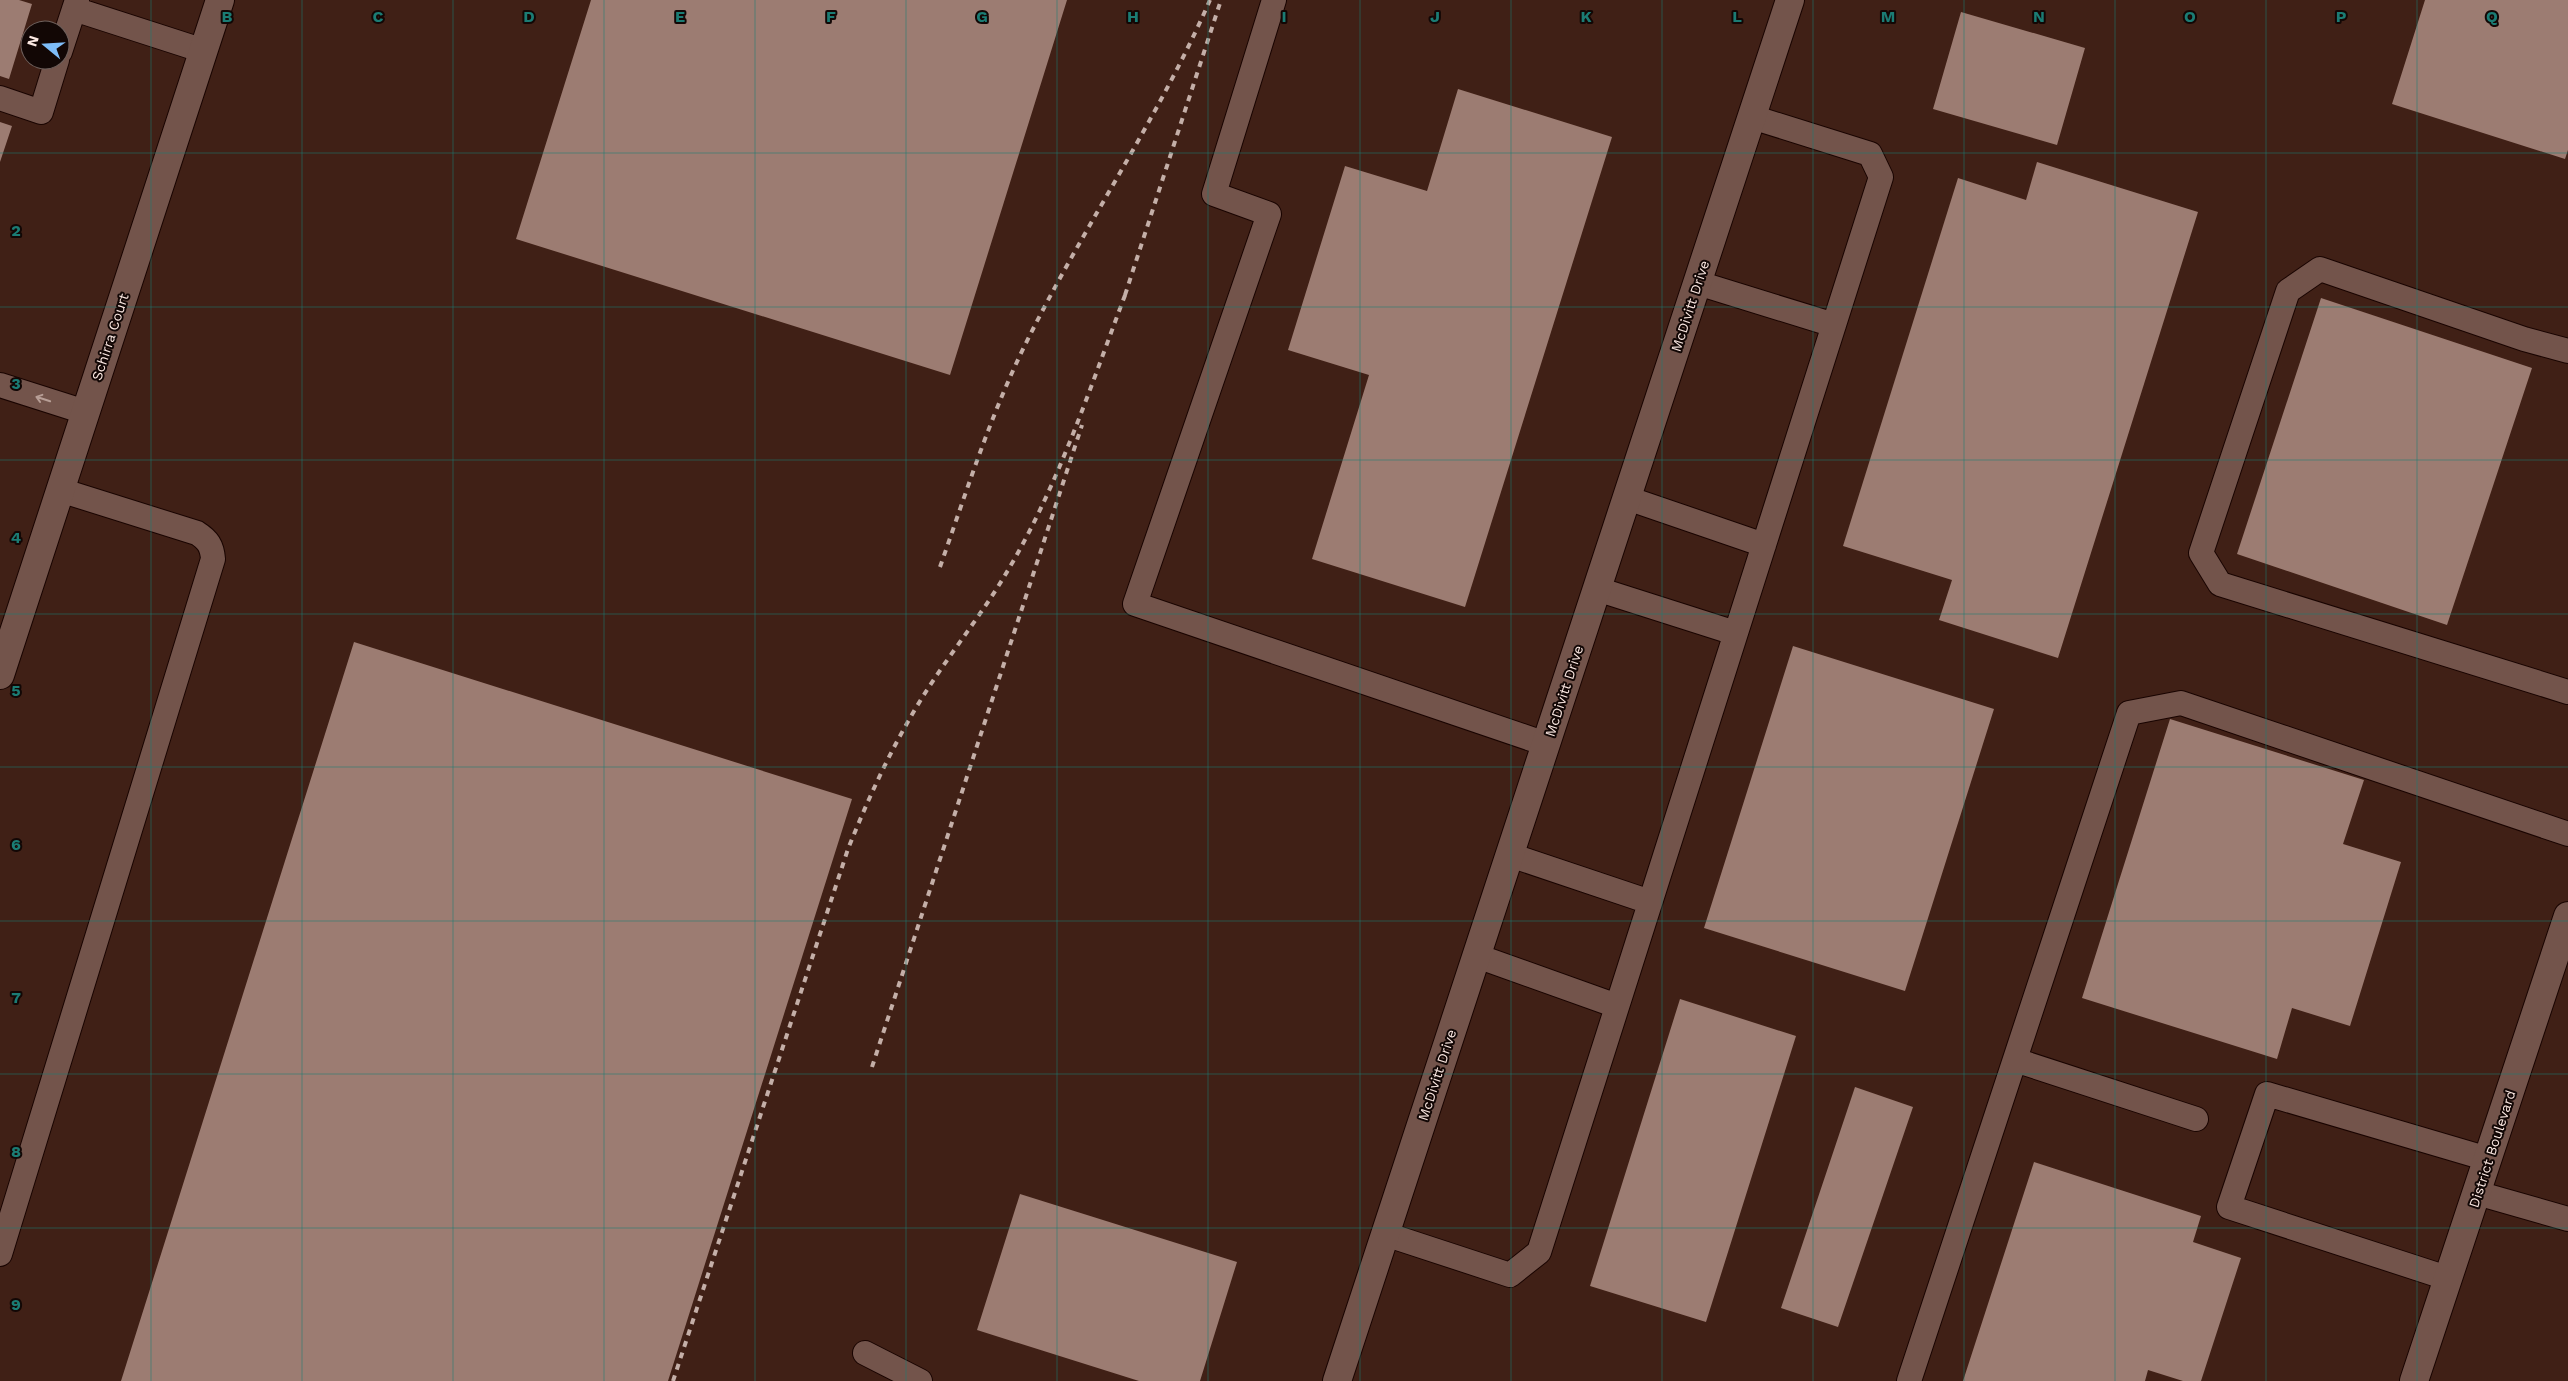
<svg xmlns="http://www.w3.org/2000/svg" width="2568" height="1381" font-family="'Work Sans',sans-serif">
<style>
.built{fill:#402016;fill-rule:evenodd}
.building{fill:#9c7c72}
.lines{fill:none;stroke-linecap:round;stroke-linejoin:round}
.service-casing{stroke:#190401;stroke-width:26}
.minor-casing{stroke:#190401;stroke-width:30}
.service{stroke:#73544b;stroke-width:24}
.minor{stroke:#73544b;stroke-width:28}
.rail{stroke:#c4afa8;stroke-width:4;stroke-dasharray:6 6;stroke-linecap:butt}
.oneway{stroke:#b79e96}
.grid{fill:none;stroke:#1b7c74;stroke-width:1;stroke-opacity:0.55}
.labels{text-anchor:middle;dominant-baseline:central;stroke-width:4;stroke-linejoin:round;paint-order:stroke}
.street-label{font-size:14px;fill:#fbe8e2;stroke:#120705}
.grid-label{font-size:16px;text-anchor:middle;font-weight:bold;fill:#1b7c74;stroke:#120705;stroke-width:4;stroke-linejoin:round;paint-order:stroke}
</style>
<rect width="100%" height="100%" fill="#321911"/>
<!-- built -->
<path class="built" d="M 0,0 L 2568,0 L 2568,1381 L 0,1381 ZM 30,30 L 60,30 L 60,60 L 30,60 Z"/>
<!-- building -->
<path class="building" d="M 0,0 L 19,0 L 32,4 L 9,79 L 0,76 Z
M 591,0 L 1067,0 L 950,375 L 516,239 Z
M 2425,0 L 2568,0 L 2568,150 L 2565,159 L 2392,104 Z
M 1961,12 L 2085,48 L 2057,145 L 1933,109 Z
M 1458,89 L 1612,137 L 1465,607 L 1312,559 L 1369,375 L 1288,350 L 1345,166 L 1427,191 Z
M 0,122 L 12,126 L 0,162 Z
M 2037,162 L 2198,212 L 2058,658 L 1939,620 L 1952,580 L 1843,546 L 1958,178 L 2026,200 Z
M 2321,298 L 2532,368 L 2447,625 L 2237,554 Z
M 354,642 L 852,799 L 668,1381 L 121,1381 Z
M 1793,646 L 1994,709 L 1905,991 L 1704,928 Z
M 2170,719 L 2364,780 L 2343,844 L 2401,862 L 2350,1026 L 2292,1008 L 2277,1059 L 2082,998 Z
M 1680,999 L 1796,1036 L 1706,1322 L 1590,1286 Z
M 1855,1087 L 1913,1107 L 1838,1327 L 1781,1308 Z
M 2034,1162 L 2201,1216 L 2193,1242 L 2241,1258 L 2201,1381 L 2183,1381 L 2148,1370 L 2145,1381 L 1963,1381 Z
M 1020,1194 L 1237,1262 L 1200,1381 L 1139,1381 L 977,1330 Z"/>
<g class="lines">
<defs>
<path id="service" d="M 1274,0 L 1214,194 L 1269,214 L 1135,604 L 1546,744
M 74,9 L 204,51
M 60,52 L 77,0
M 0,98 L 41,112 L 57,60
M 1698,283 L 1834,325
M 2568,351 L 2524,339 L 2320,269 L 2288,291 L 2201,553 L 2220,584 L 2568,692
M 0,385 L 85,412
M 1627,498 L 1764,545
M 1597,589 L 1735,633
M 1510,855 L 1650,902
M 1477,956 L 1617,1006
M 2015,1060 L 2196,1119
M 2477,1193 L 2568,1219
M 1385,1234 L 1510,1275 L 1539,1252 L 1881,177 L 1870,154 L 1752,117
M 0,1254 L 213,559 C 212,546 208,540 197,533 L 60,490
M 2447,1278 L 2229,1207 L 2267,1094 L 2488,1159
M 865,1353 L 920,1381
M 1909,1381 L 2129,713 L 2181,703 L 2568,834"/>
<path id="minor" d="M 0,675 L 220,0
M 1337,1381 L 1790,0
M 2414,1381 L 2568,916"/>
</defs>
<!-- service casing -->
<use href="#service" class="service-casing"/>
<!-- minor casing -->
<use href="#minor" class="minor-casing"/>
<!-- service -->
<use href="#service" class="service"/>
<!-- minor -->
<use href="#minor" class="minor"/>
<!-- rail -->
<path class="rail" d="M 1125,295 L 1221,0
M 940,567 C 967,490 992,410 1029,337 C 1086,223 1159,117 1210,0
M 872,1067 L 1082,425
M 673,1381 L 848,849 C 870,794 895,740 927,690 C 954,648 986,609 1011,565 C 1061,479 1092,382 1127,290"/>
</g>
<!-- one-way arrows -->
<defs><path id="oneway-shaft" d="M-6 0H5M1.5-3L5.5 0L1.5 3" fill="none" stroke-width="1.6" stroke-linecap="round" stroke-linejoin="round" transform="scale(1.25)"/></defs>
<use class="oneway" href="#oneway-shaft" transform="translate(43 399) rotate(-162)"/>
<!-- grid -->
<path class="grid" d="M 151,0 L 151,1381M 302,0 L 302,1381M 453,0 L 453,1381M 604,0 L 604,1381M 755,0 L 755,1381M 906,0 L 906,1381M 1057,0 L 1057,1381M 1208,0 L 1208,1381M 1360,0 L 1360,1381M 1511,0 L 1511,1381M 1662,0 L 1662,1381M 1813,0 L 1813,1381M 1964,0 L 1964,1381M 2115,0 L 2115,1381M 2266,0 L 2266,1381M 2417,0 L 2417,1381M 0,153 L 2568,153M 0,307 L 2568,307M 0,460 L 2568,460M 0,614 L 2568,614M 0,767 L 2568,767M 0,921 L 2568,921M 0,1074 L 2568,1074M 0,1228 L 2568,1228"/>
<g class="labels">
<!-- street labels -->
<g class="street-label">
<text transform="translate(1690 306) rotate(-72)">McDivitt Drive</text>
<text transform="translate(110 337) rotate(-72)">Schirra Court</text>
<text transform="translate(1564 691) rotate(-72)">McDivitt Drive</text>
<text transform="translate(1437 1075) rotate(-72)">McDivitt Drive</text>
<text transform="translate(2492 1149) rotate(-72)">District Boulevard</text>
</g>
</g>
<g class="grid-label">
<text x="227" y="22">B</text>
<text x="378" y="22">C</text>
<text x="529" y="22">D</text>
<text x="680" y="22">E</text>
<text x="831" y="22">F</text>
<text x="982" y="22">G</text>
<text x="1133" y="22">H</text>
<text x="1284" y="22">I</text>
<text x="1435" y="22">J</text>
<text x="1586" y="22">K</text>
<text x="1737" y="22">L</text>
<text x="1888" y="22">M</text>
<text x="2039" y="22">N</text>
<text x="2190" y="22">O</text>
<text x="2341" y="22">P</text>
<text x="2492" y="22">Q</text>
<text x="16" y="236">2</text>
<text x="16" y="389">3</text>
<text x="16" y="543">4</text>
<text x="16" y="696">5</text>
<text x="16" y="850">6</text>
<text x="16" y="1003">7</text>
<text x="16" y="1157">8</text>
<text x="16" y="1310">9</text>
</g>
<!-- north arrow -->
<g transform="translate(45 45) rotate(288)"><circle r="24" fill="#120705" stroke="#6f615d"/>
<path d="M0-4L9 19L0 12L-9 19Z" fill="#7ebdf9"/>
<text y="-8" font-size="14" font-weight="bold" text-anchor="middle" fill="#fbe8e2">N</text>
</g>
</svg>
